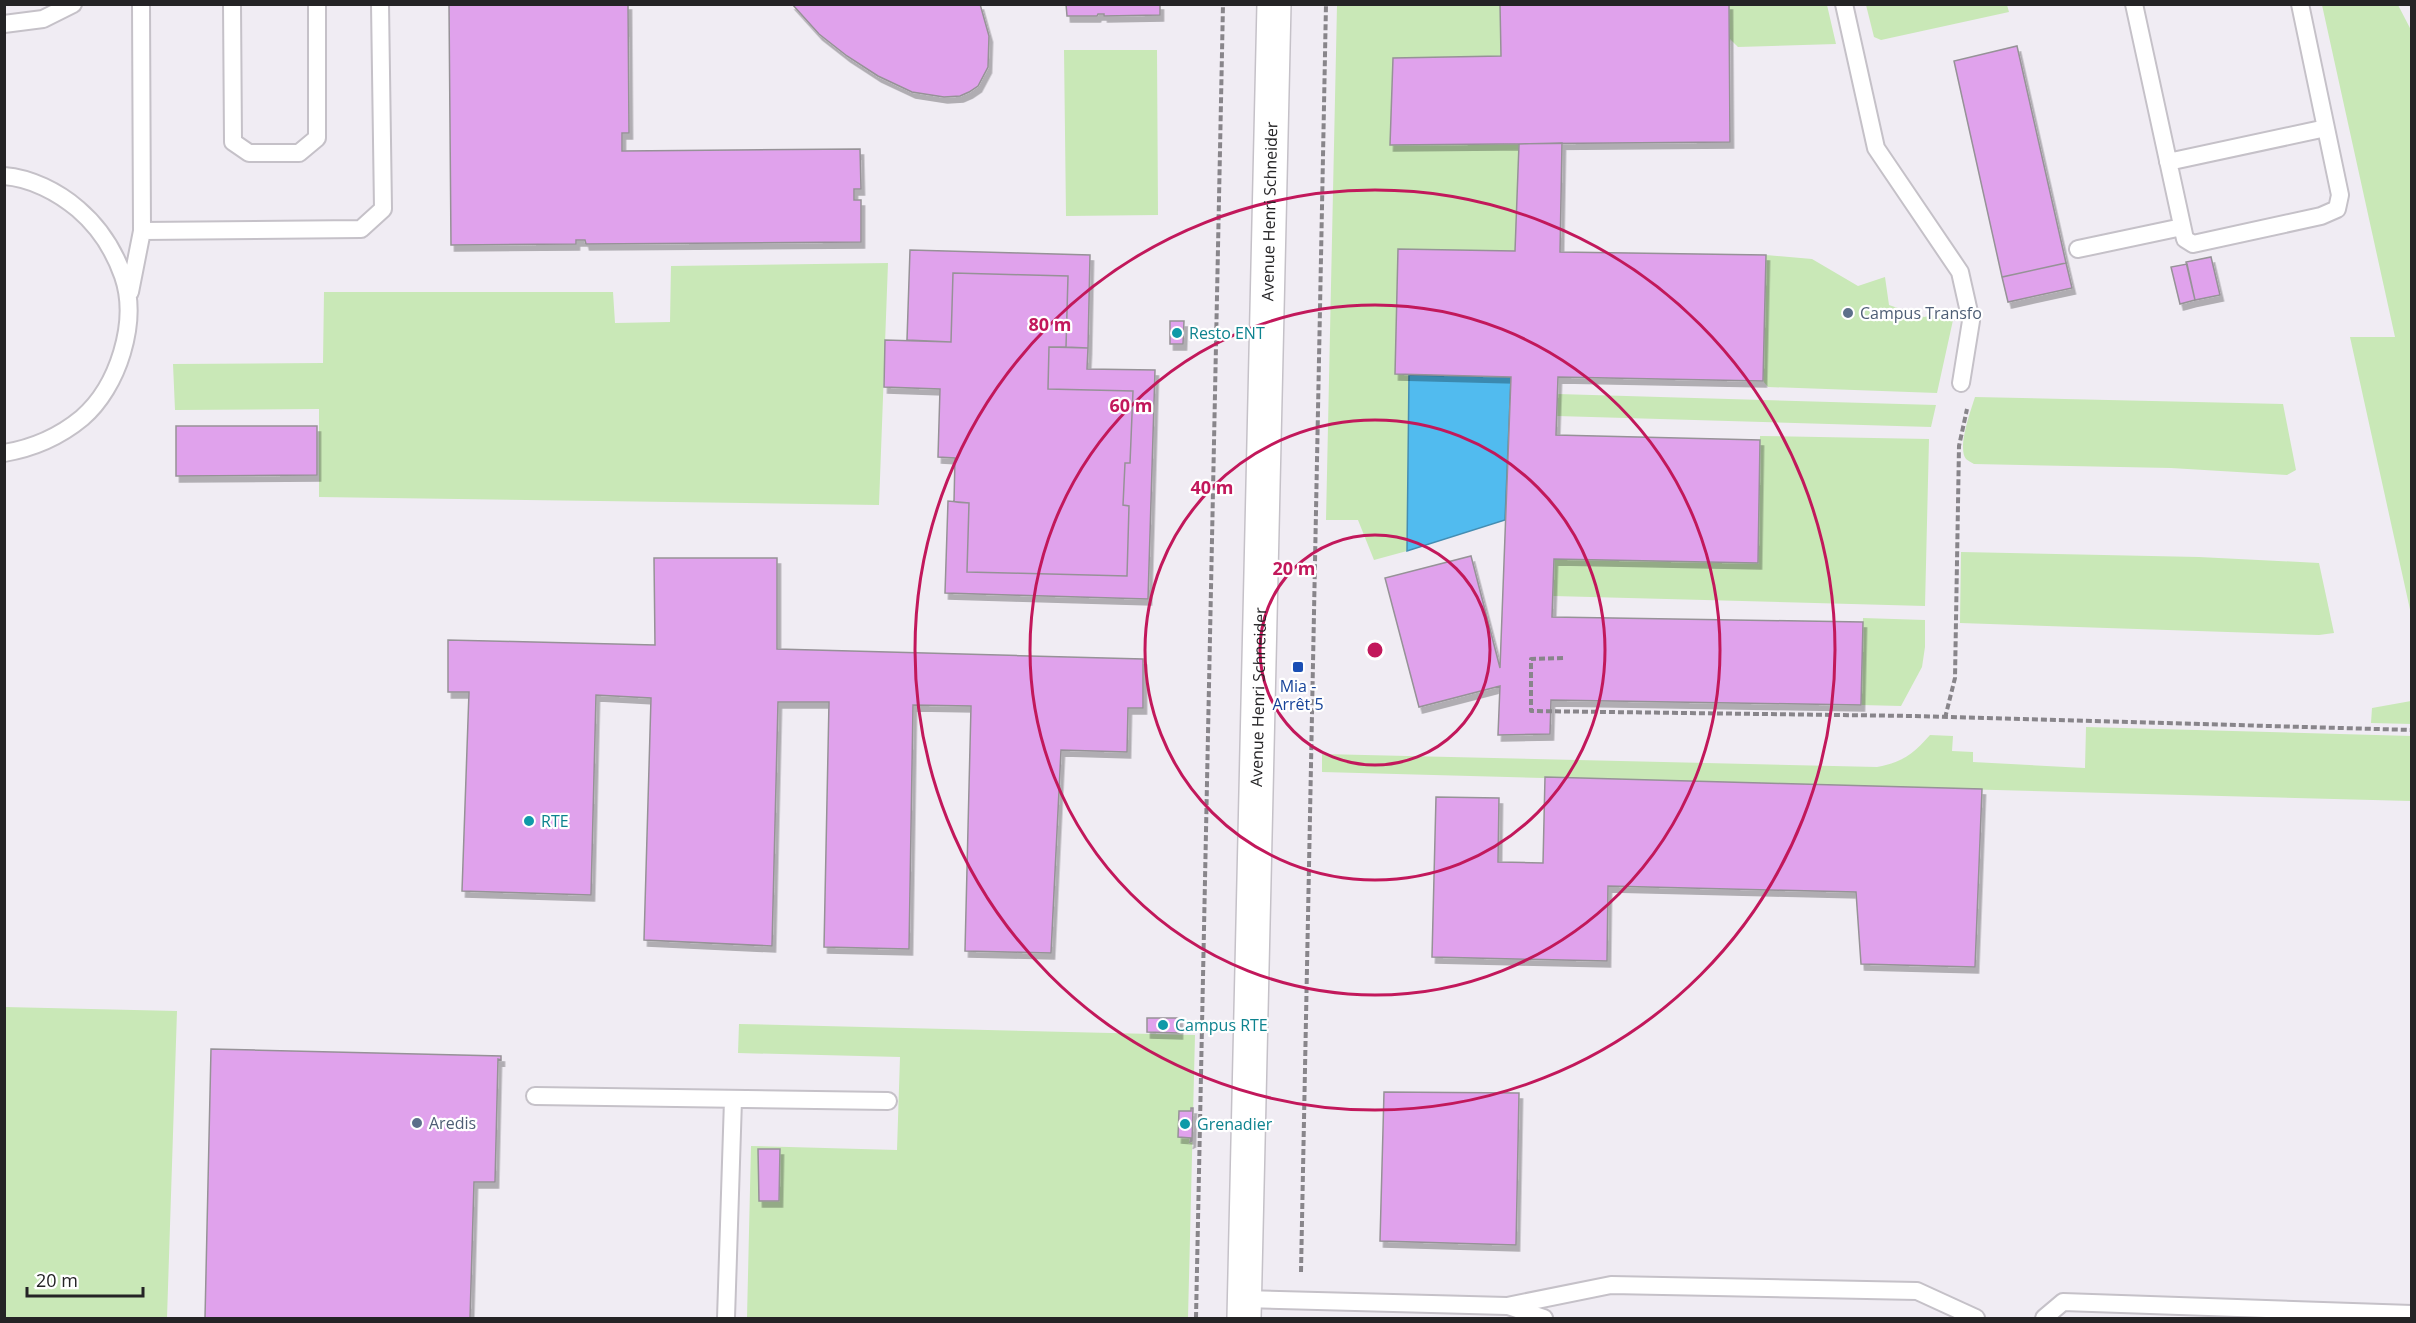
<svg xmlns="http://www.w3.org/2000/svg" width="2416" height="1323" font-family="'Open Sans',sans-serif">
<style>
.green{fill:#c9e8b7}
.water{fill:#51bbef;stroke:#448db2;stroke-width:1.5}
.building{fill:#e0a2ec;stroke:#969297;stroke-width:1.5;filter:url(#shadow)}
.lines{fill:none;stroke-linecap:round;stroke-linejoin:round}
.lane-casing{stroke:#c5c1c8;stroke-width:20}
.street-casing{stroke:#c5c1c8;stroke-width:36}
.path{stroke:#88858a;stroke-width:4;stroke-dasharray:6 3;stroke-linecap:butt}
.lane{stroke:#fff;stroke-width:16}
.street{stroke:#fff;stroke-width:33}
.ring{fill:none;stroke:#c2185b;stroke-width:3}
.service-dot{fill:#5c6f8a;stroke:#fff;stroke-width:2}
.culture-dot{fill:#0f9aa8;stroke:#fff;stroke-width:2}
.transit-dot{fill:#1a4fb4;stroke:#fff;stroke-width:2}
.labels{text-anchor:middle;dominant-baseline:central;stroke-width:4.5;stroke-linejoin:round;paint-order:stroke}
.street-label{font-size:16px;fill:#242325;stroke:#fff}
.service-label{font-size:16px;fill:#4e5e75;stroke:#fff;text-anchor:start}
.culture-label{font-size:16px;fill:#0d838f;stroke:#fff;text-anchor:start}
.transit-label{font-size:16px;fill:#164399;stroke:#fff}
.centre{fill:#c2185b;stroke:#fff;stroke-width:3}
.ring-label{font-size:18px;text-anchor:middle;font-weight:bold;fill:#c2185b;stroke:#fff;stroke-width:4.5;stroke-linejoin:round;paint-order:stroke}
</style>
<defs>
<filter id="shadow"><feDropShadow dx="3.5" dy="6" stdDeviation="0" flood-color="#0004"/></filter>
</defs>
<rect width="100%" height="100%" fill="#f0ecf3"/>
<!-- green -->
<path class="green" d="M 1337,5 L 1500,5 L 1501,56 L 1393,58 L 1391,144 L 1519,144 L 1515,251 L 1398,249 L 1395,374 L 1409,375 L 1407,551 L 1374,560 L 1358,520 L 1326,520 Z
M 1729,5 L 1827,5 L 1836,44 L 1738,47 L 1729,38 Z
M 1866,5 L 2007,5 L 2009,12 L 1881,40 L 1874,37 Z
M 2322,5 L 2398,5 L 2411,30 L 2411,614 L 2350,337 L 2395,337 Z
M 1064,50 L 1157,50 L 1158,215 L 1066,216 Z
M 1766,255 L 1812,259 L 1858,286 L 1885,277 L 1889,305 L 1924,317 L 1955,311 L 1937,393 L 1768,387 L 1763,381 Z
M 888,263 L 879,505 L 319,497 L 319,409 L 175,410 L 173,364 L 323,363 L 324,292 L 613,292 L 615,323 L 670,322 L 671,266 Z
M 1557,394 L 1558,394 L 1936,405 L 1931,427 L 1557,416 Z
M 1975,397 L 2283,404 L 2296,470 L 2287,475 L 2171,468 L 1974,464 C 1971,462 1968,461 1966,459 C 1957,448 1971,410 1975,397 Z
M 1760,436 L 1929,439 L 1925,606 L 1553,596 L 1554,559 L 1757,563 Z
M 1961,552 L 2199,557 L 2319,563 L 2334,633 L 2319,635 L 1960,623 Z
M 1863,618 L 1925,620 L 1925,647 L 1922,667 L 1901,706 L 1861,705 Z
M 2411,701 L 2411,724 L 2371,723 L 2372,708 Z
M 2086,727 L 2412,736 L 2411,801 L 1322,772 L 1322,754 L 1877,767 C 1903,762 1913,754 1930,735 L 1953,736 L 1952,751 L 1973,752 L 1973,762 L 2085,768 Z
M 5,1007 L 177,1011 L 167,1318 L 5,1318 Z
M 739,1024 L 1195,1035 L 1188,1318 L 747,1318 L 751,1146 L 897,1150 L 900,1057 L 738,1053 Z"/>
<!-- water -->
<path class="water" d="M 1409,375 L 1511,377 L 1505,520 L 1407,551 Z"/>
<!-- building -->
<path class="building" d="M 449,4 L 628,4 L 629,133 L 622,133 L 622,151 L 860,149 L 861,189 L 854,189 L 854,200 L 861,200 L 861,242 L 586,244 L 585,240 L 576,240 L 576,244 L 451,245 Z
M 792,4 L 980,4 L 989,36 L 988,67 L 978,86 L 969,92 L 960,96 L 944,97 L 912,92 L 878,76 L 847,56 L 819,34 Z
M 1066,4 L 1160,4 L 1160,15 L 1104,16 L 1104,14 L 1098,14 L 1097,16 L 1067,16 Z
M 1500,4 L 1729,4 L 1730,142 L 1390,145 L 1393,58 L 1501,56 Z
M 2017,46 L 2066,263 L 2002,277 L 1954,61 Z
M 1562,143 L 1560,252 L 1766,255 L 1763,381 L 1558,377 L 1556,435 L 1760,440 L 1758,563 L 1554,559 L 1552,617 L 1863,622 L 1861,705 L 1551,700 L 1550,734 L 1498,735 L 1500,686 L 1419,707 L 1385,578 L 1471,556 L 1500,668 L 1511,377 L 1395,374 L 1398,249 L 1515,251 L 1519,144 Z
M 910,250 L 1090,255 L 1088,348 L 1066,347 L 1068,276 L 953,273 L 951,342 L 907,340 Z
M 2211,257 L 2220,295 L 2195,300 L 2186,262 Z
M 2066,263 L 2072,288 L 2008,302 L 2002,277 Z
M 2187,264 L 2195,300 L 2180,304 L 2171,267 Z
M 953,273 L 1068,276 L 1066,347 L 1049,347 L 1048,389 L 1133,391 L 1130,463 L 1125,463 L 1123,505 L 1129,506 L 1127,576 L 967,572 L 969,503 L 954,502 L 955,458 L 938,457 L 940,389 L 884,387 L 885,340 L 951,342 Z
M 1170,321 L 1184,321 L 1183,344 L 1170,344 Z
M 1049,347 L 1088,348 L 1087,369 L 1155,370 L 1148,599 L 945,593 L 948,501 L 969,503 L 967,572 L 1127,576 L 1129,506 L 1123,505 L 1125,463 L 1130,463 L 1133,391 L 1048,389 Z
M 176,426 L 317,426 L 317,475 L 176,476 Z
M 654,558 L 777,558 L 777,649 L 1143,659 L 1143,708 L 1128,708 L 1127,752 L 1061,750 L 1051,953 L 965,951 L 971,706 L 913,705 L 909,949 L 824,947 L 829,702 L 778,702 L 772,946 L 644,940 L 651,698 L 596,695 L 591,895 L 462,891 L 469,692 L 448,692 L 448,640 L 655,645 Z
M 1545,777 L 1982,789 L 1975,967 L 1861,964 L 1856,892 L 1608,886 L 1607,961 L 1432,957 L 1436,797 L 1499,798 L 1498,862 L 1543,863 Z
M 1147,1018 L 1179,1018 L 1179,1033 L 1147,1032 Z
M 211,1049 L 501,1056 L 501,1060 L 498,1059 L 495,1182 L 474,1182 L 470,1318 L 205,1318 Z
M 1384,1092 L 1519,1093 L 1516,1245 L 1380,1241 Z
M 1191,1108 L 1193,1108 L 1192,1141 L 1190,1142 L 1191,1138 L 1178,1137 L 1179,1111 L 1191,1111 Z
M 758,1149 L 780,1149 L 779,1201 L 759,1201 Z"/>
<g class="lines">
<defs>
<path id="lane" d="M 232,4 L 233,142 L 249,153 L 299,153 L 317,138 L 317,4
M 1844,4 L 1876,148 L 1960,272 L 1971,321 L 1961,383
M 2134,4 L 2185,239 L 2193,244 L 2321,216 L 2337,209 L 2340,195 L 2300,4
M 4,24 L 43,19 L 73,4
M 2168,162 L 2326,128
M 4,176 C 31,178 58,192 78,209 C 99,227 114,250 123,276 C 139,322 118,387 82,418 C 59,437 34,448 4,453
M 142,231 L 361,229 L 383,209 L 380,4
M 2078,249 L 2182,227
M 130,292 L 142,231 L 141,4
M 535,1096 L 888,1101
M 1244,1299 L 1507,1306 L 1611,1285 L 1917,1291 L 1976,1318
M 1508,1306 L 1544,1318
M 726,1318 L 733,1100
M 2044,1318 L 2063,1302 L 2412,1314"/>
<g id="street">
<path id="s1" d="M 1244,1318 L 1274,4"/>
</g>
</defs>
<!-- lane casing -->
<use href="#lane" class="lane-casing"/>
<!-- street casing -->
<use href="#street" class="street-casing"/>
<!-- path -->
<path class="path" d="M 2411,4 L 2412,6
M 1563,658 L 1531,659 L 1531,711 L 1915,716 L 2412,730
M 1945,718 L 1955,678 L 1959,446 L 1967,409
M 1301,1272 L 1326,4
M 1196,1318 L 1223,4"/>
<!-- lane -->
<use href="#lane" class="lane"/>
<!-- street -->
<use href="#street" class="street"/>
</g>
<!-- distance rings -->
<g class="ring">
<circle cx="1375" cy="650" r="115"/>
<circle cx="1375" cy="650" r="230"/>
<circle cx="1375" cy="650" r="345"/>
<circle cx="1375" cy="650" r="460"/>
</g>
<!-- markers -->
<g class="service-dot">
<circle cx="1848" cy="313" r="6"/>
<circle cx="417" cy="1123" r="6"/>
</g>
<g class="culture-dot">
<circle cx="1177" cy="333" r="6"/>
<circle cx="529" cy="821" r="6"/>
<circle cx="1163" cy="1025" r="6"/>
<circle cx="1185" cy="1124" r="6"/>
</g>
<rect class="transit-dot" x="1292" y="661" width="12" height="12" rx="3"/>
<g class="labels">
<!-- street labels -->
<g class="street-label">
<text stroke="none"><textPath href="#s1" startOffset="1107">Avenue Henri Schneider</textPath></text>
<text stroke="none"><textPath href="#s1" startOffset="621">Avenue Henri Schneider</textPath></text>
</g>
<!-- service labels -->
<g class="service-label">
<text x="1860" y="313">Campus Transfo</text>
<text x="429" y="1123">Aredis</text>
</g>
<!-- culture labels -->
<g class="culture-label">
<text x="1189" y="333">Resto ENT</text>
<text x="541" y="821">RTE</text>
<text x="1175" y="1025">Campus RTE</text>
<text x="1197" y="1124">Grenadier</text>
</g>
<!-- transit labels -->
<g class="transit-label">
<text x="1298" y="686">Mia -<tspan x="1298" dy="18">Arrêt 5</tspan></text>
</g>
</g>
<circle cx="1375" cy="650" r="9" class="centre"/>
<g class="ring-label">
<text x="1050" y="331">80 m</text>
<text x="1131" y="412">60 m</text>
<text x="1212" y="494">40 m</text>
<text x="1294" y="575">20 m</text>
</g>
<!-- border -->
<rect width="2416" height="1323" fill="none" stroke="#242325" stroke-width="12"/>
<!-- scale -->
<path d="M27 1287v9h116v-9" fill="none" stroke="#242325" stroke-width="3"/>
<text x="36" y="1287" font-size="18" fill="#242325" stroke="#ffffff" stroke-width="4.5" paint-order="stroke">20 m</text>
</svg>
